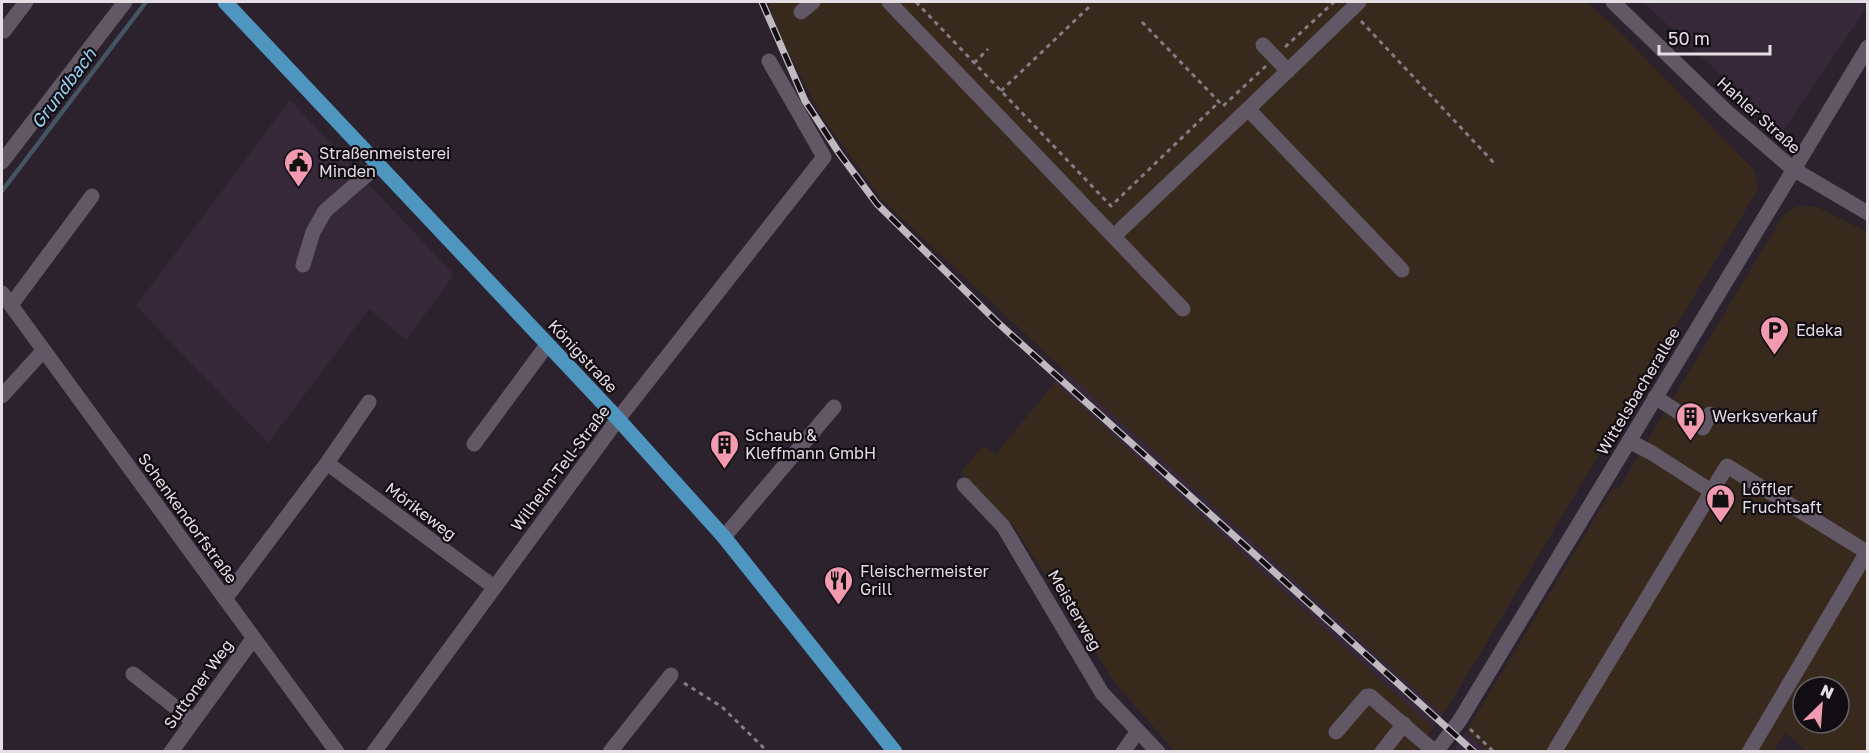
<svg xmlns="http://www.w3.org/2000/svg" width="1869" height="753" font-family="'Golos Text',sans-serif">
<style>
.commercial{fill:#372a1d;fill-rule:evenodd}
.built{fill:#362838}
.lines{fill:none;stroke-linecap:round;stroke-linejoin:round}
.stream{stroke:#455561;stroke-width:4.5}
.path{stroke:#847c85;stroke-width:3;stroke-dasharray:4.5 4.5;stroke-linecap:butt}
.minor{stroke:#625764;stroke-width:15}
.major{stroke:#4e95bf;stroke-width:15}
.rail-casing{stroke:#c0b9c0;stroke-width:7}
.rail{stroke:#110d12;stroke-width:4.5;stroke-dasharray:14;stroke-linecap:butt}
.labels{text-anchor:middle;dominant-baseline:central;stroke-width:4.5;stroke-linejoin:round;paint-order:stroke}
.street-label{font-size:16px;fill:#e5dee5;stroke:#110d12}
.poi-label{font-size:16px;fill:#e5dee5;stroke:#110d12;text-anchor:start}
.water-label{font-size:18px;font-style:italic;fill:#95d3f8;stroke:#110d12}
</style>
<rect width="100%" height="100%" fill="#2b222d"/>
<!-- commercial -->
<path class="commercial" d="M 769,2 L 1586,2 L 1613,25 L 1755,171 L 1758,189 L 1443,715 L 1064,370 L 882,200 L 822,117 L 778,31 Z
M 1798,206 L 1817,207 L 1867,232 L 1867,751 L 1807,751 L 1785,732 L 1774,751 L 1487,751 L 1466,732 L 1613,488 L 1618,490 L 1778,224 L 1785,214 ZM 1803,687 L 1839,687 L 1839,723 L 1803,723 Z
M 1055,382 L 1433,728 L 1415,751 L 1175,751 L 1116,684 L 1013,525 L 961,472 L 983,446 L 996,454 Z"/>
<!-- built -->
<path class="built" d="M 1643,2 L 1867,2 L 1868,6 L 1782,132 Z
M 290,100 L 454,275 L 406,340 L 369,309 L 268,443 L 136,306 Z
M 1064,370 L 1443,715 L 1433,728 L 1055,382 Z
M 1466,732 L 1487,751 L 1457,750 L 1455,747 Z"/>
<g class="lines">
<!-- stream -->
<path class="stream" d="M 2,191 L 146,2"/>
<!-- path -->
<path class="path" d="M 916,2 L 1111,206 L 1219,102
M 1361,21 L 1495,164
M 1142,22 L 1223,106 L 1266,66
M 1285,47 L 1334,2
M 974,63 L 988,49
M 1001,91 L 1089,7
M 684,683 L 722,707 L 768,752
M 1470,729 L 1494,752"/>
<!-- minor -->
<path class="minor" d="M 889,2 L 1183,309
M 1613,2 L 1727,112 L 1793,169 L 1868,213
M 801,12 L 813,2
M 4,31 L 26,2
M 1263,45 L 1288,71
M 1248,109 L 1402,270
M 2,162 L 125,2
M 1114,236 L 1248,109 L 1359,2
M 303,265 L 313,232 L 325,211 L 378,165
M 2,293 L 337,752
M 11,305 L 92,196
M 2,396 L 43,351
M 1655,397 L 1703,428 L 1710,414
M 1629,441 L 1652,453 L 1711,491
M 474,444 L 547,345
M 327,463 L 494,587
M 964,485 L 1003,526 L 1102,693 L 1158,752
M 724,537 L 834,407
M 225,599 L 327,463 L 369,402
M 133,674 L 193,721
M 1336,732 L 1367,696 L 1370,696 L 1435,752
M 171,752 L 253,639
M 374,752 L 618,419 L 824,157 L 769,61
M 610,752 L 671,675
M 1123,752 L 1138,731
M 1382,752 L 1404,724
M 1436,752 L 1460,720 L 1868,47
M 1554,752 L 1727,466 L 1867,552 L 1749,752"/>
<!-- major -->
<path class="major" d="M 225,2 L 618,419 L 724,537 L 895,752"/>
<defs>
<path id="rail" d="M 762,2 L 805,101 L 839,153 L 877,204 L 997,322 L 1474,752"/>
</defs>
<!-- rail casing -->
<use href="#rail" class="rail-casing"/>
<!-- rail -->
<use href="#rail" class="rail"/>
</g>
<!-- icons -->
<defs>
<symbol id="civic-pin" viewBox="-11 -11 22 30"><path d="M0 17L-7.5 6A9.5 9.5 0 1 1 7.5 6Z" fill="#f29aaf" stroke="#110d12"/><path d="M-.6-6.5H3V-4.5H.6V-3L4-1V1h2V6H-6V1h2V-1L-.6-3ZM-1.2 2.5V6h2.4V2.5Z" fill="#111"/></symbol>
<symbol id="parking-pin" viewBox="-11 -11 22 30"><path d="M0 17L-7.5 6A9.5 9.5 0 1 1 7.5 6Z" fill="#f29aaf" stroke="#110d12"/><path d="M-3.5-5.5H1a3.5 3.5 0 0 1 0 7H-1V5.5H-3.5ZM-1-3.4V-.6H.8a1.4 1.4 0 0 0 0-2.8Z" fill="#111"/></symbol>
<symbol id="building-pin" viewBox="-11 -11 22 30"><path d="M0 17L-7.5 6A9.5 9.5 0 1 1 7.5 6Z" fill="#f29aaf" stroke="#110d12"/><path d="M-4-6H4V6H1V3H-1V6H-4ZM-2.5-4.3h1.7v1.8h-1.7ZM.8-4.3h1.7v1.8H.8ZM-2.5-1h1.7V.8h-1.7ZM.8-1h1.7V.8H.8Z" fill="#111"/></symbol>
<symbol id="shop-pin" viewBox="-11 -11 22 30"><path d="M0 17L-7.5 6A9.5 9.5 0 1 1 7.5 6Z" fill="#f29aaf" stroke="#110d12"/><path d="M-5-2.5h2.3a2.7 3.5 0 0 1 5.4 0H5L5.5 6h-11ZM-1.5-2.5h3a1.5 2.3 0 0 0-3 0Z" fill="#111"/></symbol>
<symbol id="restaurant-pin" viewBox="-11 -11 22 30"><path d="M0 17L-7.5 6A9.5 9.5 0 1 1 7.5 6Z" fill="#f29aaf" stroke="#110d12"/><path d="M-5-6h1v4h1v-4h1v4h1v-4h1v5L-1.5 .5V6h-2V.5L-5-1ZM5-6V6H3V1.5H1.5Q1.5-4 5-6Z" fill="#111"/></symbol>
</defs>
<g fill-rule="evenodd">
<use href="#civic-pin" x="282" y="146" width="33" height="45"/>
<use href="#parking-pin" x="1758" y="314" width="33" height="45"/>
<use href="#building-pin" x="1674" y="400" width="33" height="45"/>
<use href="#building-pin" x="708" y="428" width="33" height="45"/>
<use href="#shop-pin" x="1704" y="482" width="33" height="45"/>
<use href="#restaurant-pin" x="822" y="564" width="33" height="45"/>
</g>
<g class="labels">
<!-- street labels -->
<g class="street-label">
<text transform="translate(1759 115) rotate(42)">Hahler Straße</text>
<text transform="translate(583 356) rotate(47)">Königstraße</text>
<text transform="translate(1638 391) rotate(-59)">Wittelsbacherallee</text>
<text transform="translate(560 468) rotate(-53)">Wilhelm-Tell-Straße</text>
<text transform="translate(421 511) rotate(37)">Mörikeweg</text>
<text transform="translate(188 518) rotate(54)">Schenkendorfstraße</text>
<text transform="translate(1075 610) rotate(60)">Meisterweg</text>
<text transform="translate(198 684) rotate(-54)">Suttoner Weg</text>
</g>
<!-- poi labels -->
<g class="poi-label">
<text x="319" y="153">Straßenmeisterei<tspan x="319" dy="18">Minden</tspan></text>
<text x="1796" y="330">Edeka</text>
<text x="1712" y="416">Werksverkauf</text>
<text x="745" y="435">Schaub &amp;<tspan x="745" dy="18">Kleffmann GmbH</tspan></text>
<text x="1742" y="489">Löffler<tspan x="1742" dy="18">Fruchtsaft</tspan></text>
<text x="860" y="571">Fleischermeister<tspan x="860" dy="18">Grill</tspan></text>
</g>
<!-- water labels -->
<g class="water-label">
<text transform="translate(63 88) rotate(-53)">Grundbach</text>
</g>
</g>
<!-- border -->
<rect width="1869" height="753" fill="none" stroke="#e5dee5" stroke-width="6"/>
<!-- north arrow -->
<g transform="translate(1821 705) rotate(25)"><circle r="28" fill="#110d12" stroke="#666166" stroke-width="1.5"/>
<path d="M0-4.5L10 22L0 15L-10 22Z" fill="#f29aaf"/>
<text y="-9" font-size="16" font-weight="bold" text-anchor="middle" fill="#e5dee5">N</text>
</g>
<!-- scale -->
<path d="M1659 45v9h111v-9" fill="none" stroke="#e5dee5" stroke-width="3"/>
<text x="1668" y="45" font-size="18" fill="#e5dee5" stroke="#110d12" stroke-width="4.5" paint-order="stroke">50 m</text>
</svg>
